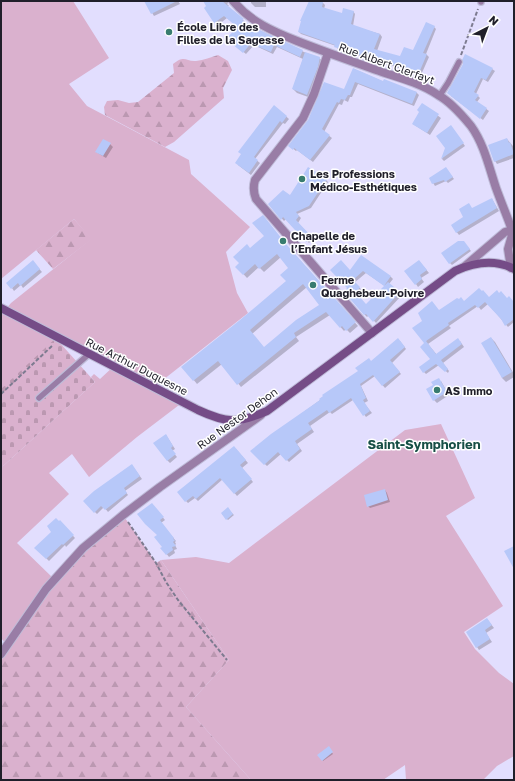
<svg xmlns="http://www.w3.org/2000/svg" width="515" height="781" font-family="'Golos Text',sans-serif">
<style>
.grass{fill:#dab1ce}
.forest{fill:url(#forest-firs)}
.cemetery{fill:url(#cemetery-stones)}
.shadow{fill:#0003;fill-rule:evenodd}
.building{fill:#b7c8f9;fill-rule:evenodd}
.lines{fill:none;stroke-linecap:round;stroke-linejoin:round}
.service-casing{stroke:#bfbcd8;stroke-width:8}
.minor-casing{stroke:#bfbcd8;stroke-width:10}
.tertiary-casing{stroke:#bfbcd8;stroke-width:10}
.secondary-casing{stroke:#bfbcd8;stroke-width:10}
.path{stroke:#7d7b90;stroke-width:2;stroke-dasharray:4 2;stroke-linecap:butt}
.service{stroke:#997da6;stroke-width:5.5}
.minor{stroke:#997da6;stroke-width:8}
.tertiary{stroke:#997da6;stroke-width:8}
.secondary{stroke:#754c87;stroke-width:8}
.poi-dot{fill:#387c6f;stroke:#fff;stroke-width:1.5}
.labels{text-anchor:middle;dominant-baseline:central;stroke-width:3;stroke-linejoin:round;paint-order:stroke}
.poi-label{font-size:11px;font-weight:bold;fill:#201f2a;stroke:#fff;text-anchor:start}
.street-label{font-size:11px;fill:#201f2a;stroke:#fff}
.quarter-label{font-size:13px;font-weight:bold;fill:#174f46;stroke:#fff}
</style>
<defs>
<pattern id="forest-firs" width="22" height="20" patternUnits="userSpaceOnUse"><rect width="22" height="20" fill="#dab1ce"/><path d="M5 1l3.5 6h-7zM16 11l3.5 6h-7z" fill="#bb98b1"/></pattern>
<pattern id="cemetery-stones" width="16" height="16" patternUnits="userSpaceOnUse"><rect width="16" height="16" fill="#dab1ce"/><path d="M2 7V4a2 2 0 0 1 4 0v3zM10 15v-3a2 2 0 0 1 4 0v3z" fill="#bb98b1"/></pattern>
</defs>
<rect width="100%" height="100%" fill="#e2defe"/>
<!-- grass -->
<path class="grass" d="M 1,1 L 73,1 L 109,58 L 69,84 L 87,106 L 189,160 L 191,174 L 250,227 L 226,252 L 237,293 L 248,313 L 154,387 L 183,402 L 137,437 L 89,477 L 72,454 L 49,473 L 69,494 L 17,543 L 54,579 L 7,645 L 1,638 L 1,468 L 95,382 L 91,377 L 94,374 L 100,379 L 114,366 L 60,339 L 1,399 L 1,308 L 5,310 L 11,303 L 91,239 L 74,219 L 1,279 Z
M 441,424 L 475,498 L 446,516 L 503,606 L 464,632 L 475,649 L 499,673 L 514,684 L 514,756 L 497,766 L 483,780 L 406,780 L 405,765 L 383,780 L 251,780 L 186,707 L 229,660 L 161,560 L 196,557 L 229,563 L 405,430 Z"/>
<!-- forest -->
<path class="forest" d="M 218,55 L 228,61 L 232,70 L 223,88 L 224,98 L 174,142 L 165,147 L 105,115 L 104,107 L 107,101 L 118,100 L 129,103 L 138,102 L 174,73 L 173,64 C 185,54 186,62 196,61 C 204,60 211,57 218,55 Z
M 74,219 L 92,239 L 53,269 L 36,250 Z
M 123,515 L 156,563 L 161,560 L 229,660 L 186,707 L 251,780 L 1,780 L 1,654 L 46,589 Z"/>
<!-- cemetery -->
<path class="cemetery" d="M 57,337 L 60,343 L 95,382 L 1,468 L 1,389 Z"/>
<!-- shadow -->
<path class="shadow" d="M 145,1 L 178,1 L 180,4 L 154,16 Z
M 204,1 L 230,1 L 227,4 L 229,6 L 227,6 L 243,20 L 245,22 L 245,23 L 304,52 L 319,58 L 323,61 L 311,98 L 297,93 L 293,89 L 303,59 L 277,47 L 273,54 L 258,47 L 255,44 L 246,54 L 230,41 L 238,27 L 227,18 L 218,25 Z
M 251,1 L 301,1 L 266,2 L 266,7 L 255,7 L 251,3 Z
M 310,1 L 323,3 L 325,5 L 324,9 L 343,14 L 353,11 L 355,14 L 353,26 L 380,34 L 382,37 L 377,51 L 400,58 L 413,52 L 434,27 L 436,29 L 426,54 L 429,57 L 421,75 L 338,49 L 336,46 L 301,34 L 299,32 L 302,22 L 301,21 Z
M 354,69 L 384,82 L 416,92 L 419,95 L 414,106 L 358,84 L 352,97 L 350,97 L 348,102 L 344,100 L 342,105 L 339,104 L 324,132 L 332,138 L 313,162 L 297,150 L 296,151 L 290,146 L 345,90 Z
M 492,69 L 495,71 L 488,82 L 483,79 L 476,94 L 480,98 L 477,102 L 489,111 L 483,120 L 451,96 Z
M 422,104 L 441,118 L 430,135 L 413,124 L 420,112 Z
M 274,106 L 289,119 L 285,124 L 283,123 L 255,159 L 260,163 L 251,175 L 238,165 Z
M 453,129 L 465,146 L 444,161 L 442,159 Z
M 507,139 L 513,146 L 514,158 L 497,164 L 495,161 Z
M 110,144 L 113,147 L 106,158 L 96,152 Z
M 447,170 L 454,179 L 448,183 L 446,181 L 435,186 L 430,178 Z
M 326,180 L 328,182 L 311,208 L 297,214 L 301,218 L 298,223 L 313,239 L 309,243 L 286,219 L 284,221 L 269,204 Z
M 492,199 L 499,211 L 459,235 L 452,226 L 465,218 L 472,209 Z
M 465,244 L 471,251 L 452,265 L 450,263 Z
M 250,249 L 290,249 L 358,326 L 350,333 L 346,329 L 344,331 L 330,315 L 296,337 L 299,341 L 241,387 L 222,364 L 197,384 L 183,367 L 241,321 L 287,281 L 290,268 L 281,257 L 264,272 L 259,267 L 247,278 L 237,267 ZM 307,287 L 321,305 L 264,348 L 252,334 Z
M 361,257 L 391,277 L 393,279 L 389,284 L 402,295 L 376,323 L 369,315 L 367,317 L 365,315 L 348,288 L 351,271 ZM 366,273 L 385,286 L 366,305 L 358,296 L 362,290 L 354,283 Z
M 419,261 L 429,273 L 421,278 L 424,282 L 418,287 L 416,284 Z
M 35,264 L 42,272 L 23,288 L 21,285 L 14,291 L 12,288 Z
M 489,298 L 507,299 L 514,304 L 514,322 L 508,327 L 488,304 L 481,310 L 478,306 L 449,326 L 451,328 L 428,344 L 437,355 L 460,341 L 464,347 L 443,363 L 449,371 L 448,373 L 439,365 L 426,374 L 424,372 L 432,359 L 425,343 L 439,312 L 464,302 Z
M 491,338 L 495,342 L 514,374 L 514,377 L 506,382 L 502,378 Z
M 400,341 L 406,349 L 392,363 L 401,374 L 385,388 L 375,376 L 361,386 L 368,401 L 364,403 L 372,413 L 366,417 L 353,400 L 332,414 L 330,412 L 310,426 L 314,432 L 297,444 L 302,451 L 289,462 L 281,454 L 267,466 L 251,451 Z
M 441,381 L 449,395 L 437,403 L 434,400 Z
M 166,435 L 175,449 L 172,451 L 177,457 L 170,463 L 167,460 Z
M 236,449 L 248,463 L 242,468 L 253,482 L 237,496 L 223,479 L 198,501 L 195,498 L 188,503 L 186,501 Z
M 134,468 L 142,479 L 125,491 L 128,495 L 108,512 L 104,507 L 97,514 L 84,501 Z
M 385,490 L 387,493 L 390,502 L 370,508 L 368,506 Z
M 154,507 L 165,520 L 161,523 L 176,541 L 175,542 L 176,544 L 175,545 L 177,549 L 174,550 L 175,553 L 169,557 L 162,548 L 163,547 L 158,535 Z
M 228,509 L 234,515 L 228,520 L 222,514 Z
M 60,522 L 75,538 L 66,547 L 65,545 L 49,561 L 36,548 L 52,532 Z
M 487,619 L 494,628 L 486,633 L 492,642 L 479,650 L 477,647 Z
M 329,748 L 333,754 L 323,761 L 319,755 Z"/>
<!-- building -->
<path class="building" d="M 144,1 L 177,1 L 151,14 Z
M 203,1 L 222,1 L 244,19 L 242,20 L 253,27 L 303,50 L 300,57 L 274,45 L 271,52 L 254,45 L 252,42 L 243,53 L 226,39 L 237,27 L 224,16 L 214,23 L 204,8 L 206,6 Z
M 309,1 L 323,2 L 322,7 L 342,13 L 343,8 L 354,11 L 351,24 L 380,34 L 374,49 L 400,56 L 404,47 L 413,50 L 426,22 L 435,26 L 423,53 L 427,54 L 419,73 L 334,47 L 335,45 L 298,32 L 301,21 L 300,21 Z
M 305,52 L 320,57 L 318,67 L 307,95 L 292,89 Z
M 465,54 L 493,68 L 486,80 L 481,78 L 474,92 L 479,95 L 475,100 L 487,108 L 480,119 L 447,93 L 463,64 L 462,60 Z
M 353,68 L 383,81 L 384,79 L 417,92 L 412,104 L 355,82 L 350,95 L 348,95 L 345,100 L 341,99 L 339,103 L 337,102 L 322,129 L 330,135 L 310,160 L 294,148 L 293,150 L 288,146 L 308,120 L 324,82 L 344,89 Z
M 422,103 L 439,114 L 427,133 L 412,124 L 419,112 L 417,110 Z
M 274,105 L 287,116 L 282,123 L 280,121 L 254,157 L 258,160 L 249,173 L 235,163 L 241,154 L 238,152 Z
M 451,125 L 464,143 L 441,159 L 445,148 L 436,136 Z
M 507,138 L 509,143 L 510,142 L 514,154 L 494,162 L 488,145 Z
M 103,139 L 111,143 L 103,156 L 95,152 Z
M 308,167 L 327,179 L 309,206 L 296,212 L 299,216 L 296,220 L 312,237 L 306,242 L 283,217 L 281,220 L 268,204 L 283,190 L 290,195 Z
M 446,167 L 453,177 L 445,182 L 444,180 L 432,184 L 429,178 Z
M 492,198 L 497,208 L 456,233 L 451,225 L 463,217 L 459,209 L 469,203 L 472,208 Z
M 263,215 L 286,244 L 356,322 L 346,331 L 342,326 L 340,328 L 326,312 L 294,333 L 296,337 L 237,385 L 218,361 L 193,381 L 181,367 L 240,320 L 286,281 L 280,275 L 288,268 L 277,254 L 259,269 L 255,264 L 243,275 L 235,267 L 239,263 L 233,257 L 247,244 L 250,248 L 264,236 L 252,223 ZM 303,284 L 319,305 L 296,320 L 264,347 L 250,330 Z
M 458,241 L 464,241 L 470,249 L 449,264 L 441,253 Z
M 361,255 L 391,276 L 384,286 L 388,282 L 400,292 L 373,322 L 366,314 L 364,315 L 344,292 L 347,288 L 330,270 L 341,260 L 350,270 ZM 363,271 L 384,286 L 366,304 L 356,293 L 360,287 L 353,280 Z
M 33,260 L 40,269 L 20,286 L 18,283 L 11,289 L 6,283 Z
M 419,260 L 427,270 L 420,275 L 422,279 L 415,285 L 404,271 Z
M 479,288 L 482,291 L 483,290 L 489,297 L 497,290 L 499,293 L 501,291 L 507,298 L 509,296 L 514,302 L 514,319 L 505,326 L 501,319 L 485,302 L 478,308 L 475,305 L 448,323 L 449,325 L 426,341 L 436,354 L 458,338 L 462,344 L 441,360 L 448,369 L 445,372 L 436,364 L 423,373 L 419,367 L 430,359 L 420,347 L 424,343 L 412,328 L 422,321 L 418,313 L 432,301 L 439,310 L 457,298 L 459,299 L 461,297 L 464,301 Z
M 491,337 L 512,372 L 502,378 L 481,343 Z
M 398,338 L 405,347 L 390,360 L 400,372 L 382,386 L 373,375 L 360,384 L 366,398 L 363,400 L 370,411 L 363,416 L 351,398 L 329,413 L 327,410 L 308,423 L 312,429 L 295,441 L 300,449 L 286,461 L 278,452 L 264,465 L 250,451 L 271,434 L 320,400 L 319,399 L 323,396 L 322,395 L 358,371 L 355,368 L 369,358 L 371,361 Z
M 439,378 L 447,392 L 433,401 L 426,389 L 433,385 L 431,382 Z
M 166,434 L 173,446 L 171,448 L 176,454 L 167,461 L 153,443 Z
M 234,446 L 246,460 L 240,465 L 252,479 L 234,494 L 220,478 L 196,499 L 193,496 L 185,502 L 177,492 Z
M 132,464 L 140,476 L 124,488 L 127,493 L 105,510 L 101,506 L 94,513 L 83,501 L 94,491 Z
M 385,489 L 388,500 L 367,507 L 364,495 Z
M 152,503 L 164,517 L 160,520 L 174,538 L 173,539 L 175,540 L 173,542 L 176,546 L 172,547 L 173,550 L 166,555 L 160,548 L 162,547 L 154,537 L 157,535 L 145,524 L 137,514 Z
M 228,507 L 233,514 L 226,520 L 221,513 Z
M 56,518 L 59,521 L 60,520 L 74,535 L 63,545 L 62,544 L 46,559 L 34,548 L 51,532 L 47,526 Z
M 514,546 L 514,569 L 504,551 Z
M 487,618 L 492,625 L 485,630 L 490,639 L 476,648 L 466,632 Z
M 329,746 L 333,752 L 322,761 L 317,755 Z"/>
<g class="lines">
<defs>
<path id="service" d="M 481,2 L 481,1
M 440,95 L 448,83 L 459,62
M 39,398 L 89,354"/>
<path id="minor" d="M 233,1 C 251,22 272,31 297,41 C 325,52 354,62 382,72 C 401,78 422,84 438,95 C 451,102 462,115 471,126 C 484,144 489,167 496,188 C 501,202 507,216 512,230
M 328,53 L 314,94 L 303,118 L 255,180 C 253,187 253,192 256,199 L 372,333
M 1,654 L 46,589 L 83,548 L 123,515 L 160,487 L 261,415"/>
<path id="tertiary" d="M 464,267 L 505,232 L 512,230
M 511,268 L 508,249 L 514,228"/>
<path id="secondary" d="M 1,308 L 198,410 C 226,423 238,424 267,411 L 455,271 C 475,262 495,259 514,269"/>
</defs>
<!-- service casing -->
<use href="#service" class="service-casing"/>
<!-- minor casing -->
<use href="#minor" class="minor-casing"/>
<!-- tertiary casing -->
<use href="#tertiary" class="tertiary-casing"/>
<!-- secondary casing -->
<use href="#secondary" class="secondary-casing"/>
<!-- path -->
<path class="path" d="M 461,55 L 478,9
M 1,394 L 53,345
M 128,522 L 156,563 L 166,582 L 178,600 L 227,660"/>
<!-- service -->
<use href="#service" class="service"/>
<!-- minor -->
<use href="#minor" class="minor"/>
<!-- tertiary -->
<use href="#tertiary" class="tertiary"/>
<!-- secondary -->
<use href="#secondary" class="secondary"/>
</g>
<!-- markers -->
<g class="poi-dot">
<circle cx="169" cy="32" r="4"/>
<circle cx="302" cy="179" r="4"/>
<circle cx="283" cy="241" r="4"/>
<circle cx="313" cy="285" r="4"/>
<circle cx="437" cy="390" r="4"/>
</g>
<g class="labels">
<!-- poi labels -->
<g class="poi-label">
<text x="177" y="26">École Libre des<tspan x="177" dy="13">Filles de la Sagesse</tspan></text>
<text x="310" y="173">Les Professions<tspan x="310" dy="13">Médico-Esthétiques</tspan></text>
<text x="291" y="235">Chapelle de<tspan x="291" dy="13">l’Enfant Jésus</tspan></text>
<text x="321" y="279">Ferme<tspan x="321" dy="13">Quaghebeur-Poivre</tspan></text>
<text x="445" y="390">AS Immo</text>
</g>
<!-- street labels -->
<g class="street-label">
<text transform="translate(387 63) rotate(20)">Rue Albert Clerfayt</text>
<text transform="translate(137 366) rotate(27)">Rue Arthur Duquesne</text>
<text transform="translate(237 418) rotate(-36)">Rue Nestor Dehon</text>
</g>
<!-- quarter labels -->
<g class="quarter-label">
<text x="424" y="444">Saint-Symphorien</text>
</g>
</g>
<!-- border -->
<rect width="515" height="781" fill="none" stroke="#201f2a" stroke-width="4"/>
<!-- north arrow -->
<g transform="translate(487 28) rotate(42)" stroke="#ffffff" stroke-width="3" paint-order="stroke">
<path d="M0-3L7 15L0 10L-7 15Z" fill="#201f2a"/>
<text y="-6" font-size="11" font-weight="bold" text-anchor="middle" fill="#201f2a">N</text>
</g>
</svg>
